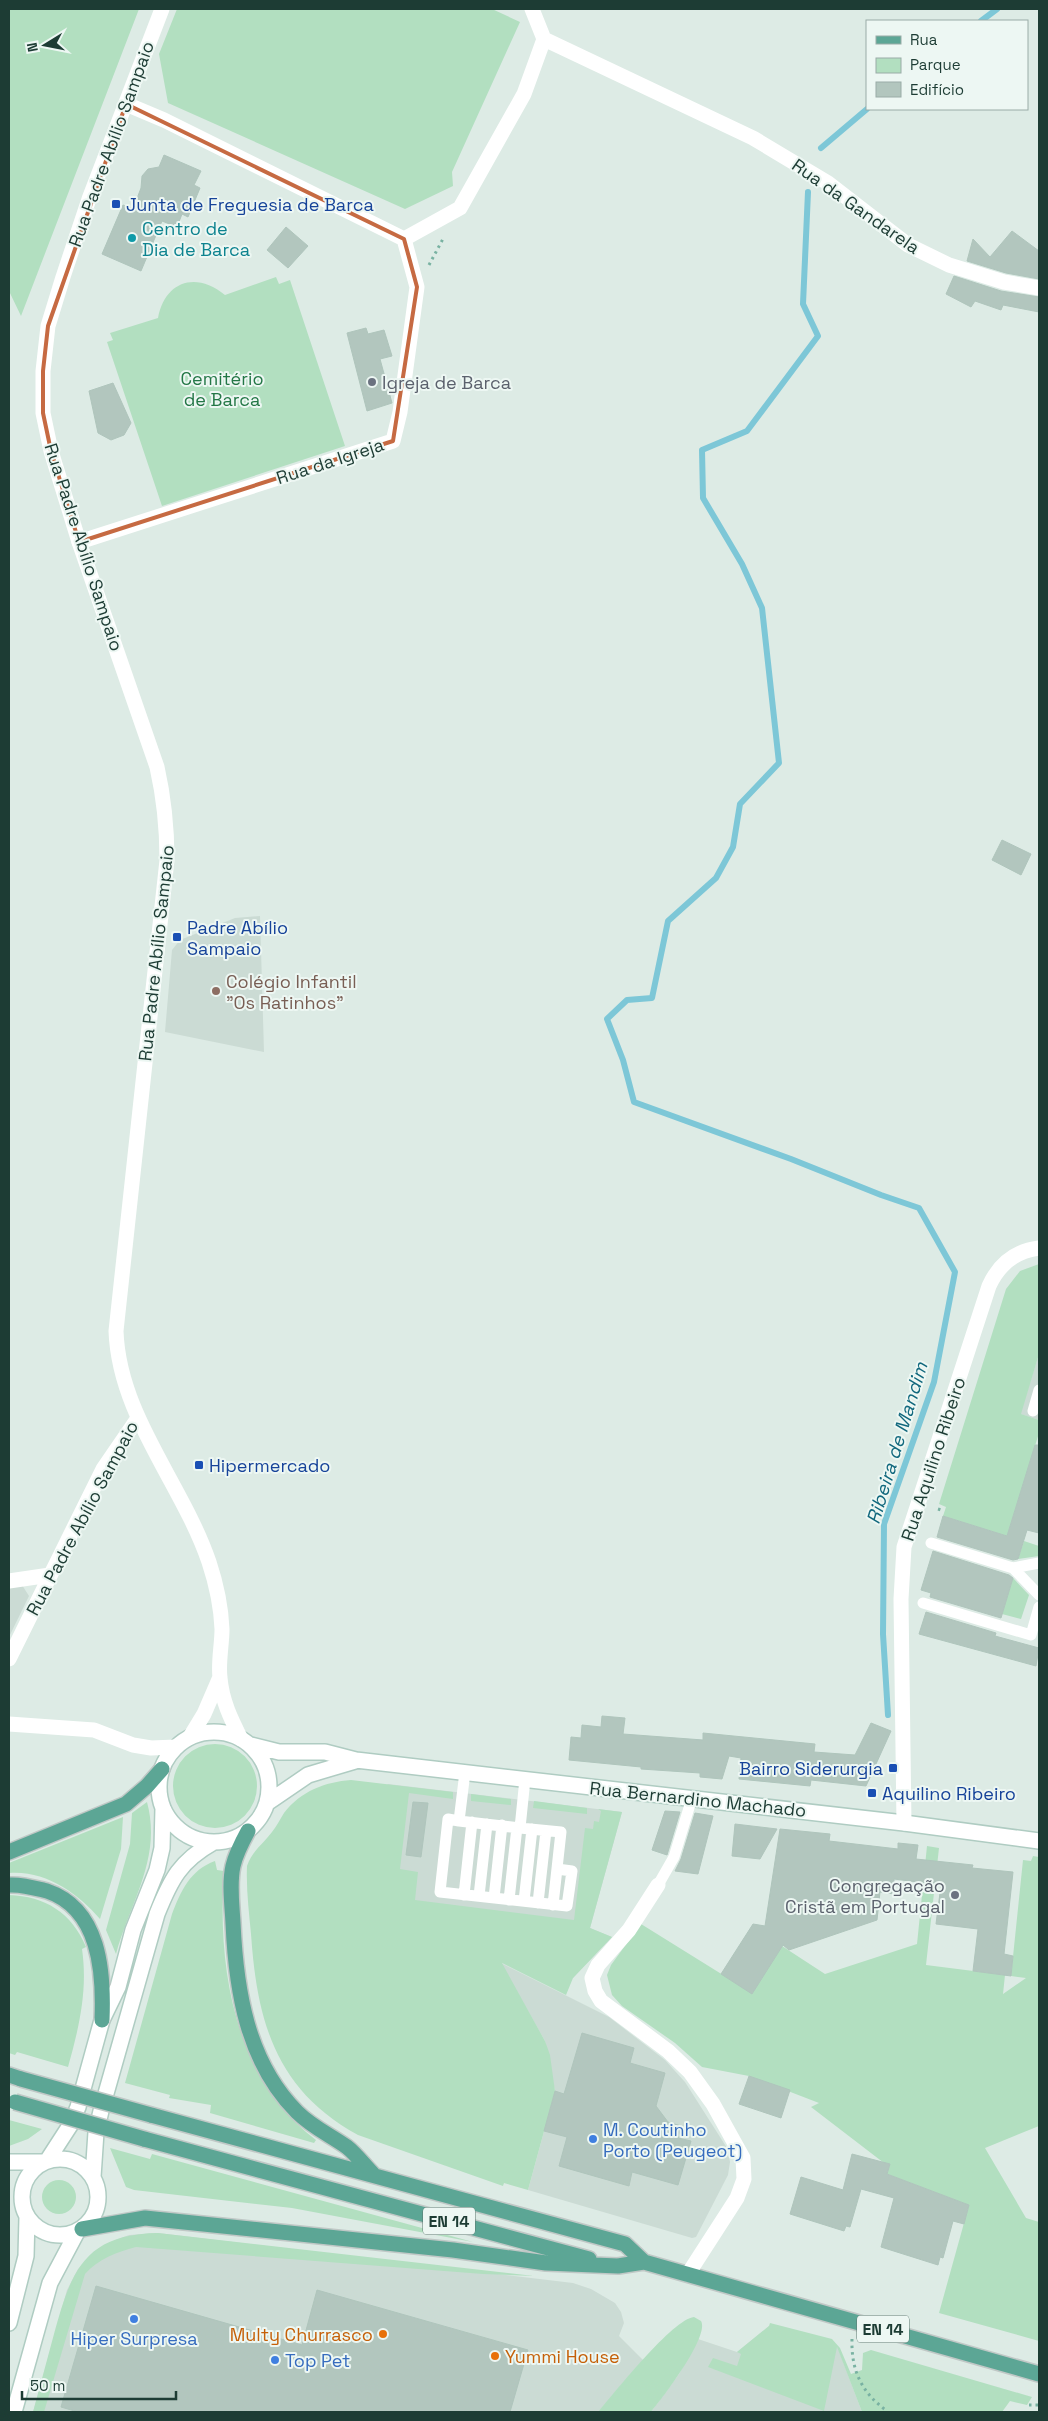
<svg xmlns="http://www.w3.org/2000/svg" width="1048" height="2421" font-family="'Space Grotesk',sans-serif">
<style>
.built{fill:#cbdbd4}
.green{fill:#b2dfc0}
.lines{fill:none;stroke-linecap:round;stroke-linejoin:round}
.stream{stroke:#7dc7d7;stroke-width:6}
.building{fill:#b2c6be;stroke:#afc5bc}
.secondary-casing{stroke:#afccc2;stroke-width:18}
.primary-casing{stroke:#c0c8c6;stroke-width:18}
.path{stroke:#79b2a2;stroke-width:3;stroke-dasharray:2.5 4;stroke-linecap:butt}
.service{stroke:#fff;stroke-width:11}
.minor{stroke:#fff;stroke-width:15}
.tertiary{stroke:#fff;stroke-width:15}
.secondary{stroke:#fff;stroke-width:15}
.primary{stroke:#5ca695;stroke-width:15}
.primary-bridge-casing{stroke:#c0c8c6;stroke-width:18;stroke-linecap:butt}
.primary-bridge{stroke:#5ca695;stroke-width:15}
.marked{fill:none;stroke:#c66a42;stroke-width:4;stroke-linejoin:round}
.transit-dot{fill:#1a4fb4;stroke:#edf7f3;stroke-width:2}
.culture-dot{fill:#0f9aa8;stroke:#edf7f3;stroke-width:2}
.worship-dot{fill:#6b7280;stroke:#edf7f3;stroke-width:2}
.education-dot{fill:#8d6e63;stroke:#edf7f3;stroke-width:2}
.shop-dot{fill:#3f7fe0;stroke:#edf7f3;stroke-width:2}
.food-dot{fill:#e8710a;stroke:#edf7f3;stroke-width:2}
.labels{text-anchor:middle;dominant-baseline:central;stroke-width:4;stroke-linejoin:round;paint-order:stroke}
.shield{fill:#edf7f3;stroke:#5b746d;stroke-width:1}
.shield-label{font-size:16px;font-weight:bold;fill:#1d3c34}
.street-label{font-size:18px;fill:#1d3c34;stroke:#edf7f3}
.transit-label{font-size:18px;fill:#164399;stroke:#edf7f3;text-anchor:start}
.culture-label{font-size:18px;fill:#0d838f;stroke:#edf7f3;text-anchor:start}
.park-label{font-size:18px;fill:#237746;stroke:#edf7f3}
.worship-label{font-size:18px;fill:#5b616d;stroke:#edf7f3;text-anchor:start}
.education-label{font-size:18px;fill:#785e54;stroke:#edf7f3;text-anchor:start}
.shop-label{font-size:18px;fill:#366cbe;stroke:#edf7f3;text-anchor:start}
.food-label{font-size:18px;fill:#c56008;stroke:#edf7f3;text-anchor:end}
.water-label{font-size:19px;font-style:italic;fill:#11687d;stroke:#edf7f3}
</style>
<rect width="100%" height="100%" fill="#ddebe5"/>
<!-- built -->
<path class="built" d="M 260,916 L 264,1052 L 165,1032 L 172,950 L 180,940 L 235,918 Z
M 1039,1354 L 1039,1420 L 1020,1414 Z
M 22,1585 L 29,1596 L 9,1637 L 9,1587 Z
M 388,1784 L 622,1812 L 590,1928 L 612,1937 L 573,1978 L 328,1865 Z
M 501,1963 L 609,2017 L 665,2060 L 685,2082 L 727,2148 L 730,2162 L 728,2175 L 696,2237 L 692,2238 L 528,2190 L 555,2091 L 545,2041 Z
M 158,2233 L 573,2283 L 591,2289 L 615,2303 L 621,2312 L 624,2323 L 619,2336 L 643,2360 L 600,2410 L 601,2412 L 33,2412 L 67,2290 L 78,2269 L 94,2252 L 116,2240 L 129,2235 Z
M 769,2326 L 837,2346 L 862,2412 L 651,2412 L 679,2374 L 698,2339 L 737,2352 Z"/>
<!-- green -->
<path class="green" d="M 9,9 L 139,9 L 21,316 L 9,291 Z
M 177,9 L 492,9 L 520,22 L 452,172 L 453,186 L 405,209 L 168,103 L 159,54 Z
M 276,277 L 279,284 L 290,280 L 345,446 L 162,506 L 107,342 L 113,340 L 110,333 L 158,318 C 165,281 196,271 225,295 Z
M 1039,1264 L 1039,1354 L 1021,1414 L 1039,1420 L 1039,1433 L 1007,1536 L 943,1516 L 946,1507 L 939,1504 L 1006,1289 L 1020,1271 Z
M 1024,1541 L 1039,1546 L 1039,1556 L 1018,1559 Z
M 1013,1578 L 1029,1595 L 1021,1619 L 1002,1614 Z
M173 1786a42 42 0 1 1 84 0a42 42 0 1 1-84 0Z
M 351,1780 L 453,1792 L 453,1799 L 409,1793 L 400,1869 L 418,1872 L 415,1900 L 574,1920 L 585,1828 L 593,1829 L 594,1821 L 599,1822 L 601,1811 L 598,1809 L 622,1812 L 590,1928 L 612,1937 L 573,1978 L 566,1995 L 502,1963 L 545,2041 L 550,2055 L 555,2091 L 528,2190 L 504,2183 L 503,2186 L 358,2135 C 276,2090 257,2022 251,1934 C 249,1912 246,1889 247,1866 C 252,1851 263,1844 272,1832 C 277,1826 280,1819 284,1813 C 301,1791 325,1782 351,1780 Z
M 471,1794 L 511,1799 L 511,1805 L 471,1801 Z
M 534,1801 L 587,1808 L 587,1814 L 533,1808 Z
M 147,1802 C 162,1858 131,1900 116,1954 L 106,1930 L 130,1844 L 132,1813 Z
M 123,1817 L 121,1849 L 100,1919 C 78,1893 45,1870 9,1873 L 9,1863 Z
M 927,1846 L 939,1848 L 926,1965 L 1005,1975 L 1003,1994 L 1026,1978 L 1011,1976 L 1023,1860 L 1031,1861 L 1033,1856 L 1039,1857 L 1039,2126 L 985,2148 L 1026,2218 L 1039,2222 L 1039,2341 L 939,2313 L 969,2205 L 887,2174 L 890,2164 L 884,2163 L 811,2107 L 819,2103 L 749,2076 L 702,2067 L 675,2043 L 622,2006 L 612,1995 L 607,1975 L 611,1965 L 641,1924 L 752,1993 L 782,1946 L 825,1974 L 917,1944 Z
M 215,1861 L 217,1870 L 224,1871 C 217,1967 234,2078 316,2140 L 314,2143 L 210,2113 L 211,2105 L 169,2098 L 170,2095 L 125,2083 L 172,1914 C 181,1891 190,1870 215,1861 Z
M 9,1895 C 45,1896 72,1913 86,1947 L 82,1949 C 88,1990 79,2028 68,2067 L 17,2052 L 15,2055 L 9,2053 Z
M 9,2120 L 42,2129 L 28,2139 L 9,2146 Z
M 110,2148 L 150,2159 L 152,2154 L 473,2242 L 292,2208 L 134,2190 L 126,2187 Z
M42 2197a17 17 0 1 1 34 0a17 17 0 1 1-34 0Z
M 158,2233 L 534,2276 L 483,2274 L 136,2247 C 117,2252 98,2259 85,2274 L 44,2412 L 33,2412 C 40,2386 47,2360 54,2334 C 71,2272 84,2234 158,2233 Z
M 694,2317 L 701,2321 C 710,2336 662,2399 651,2412 L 599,2411 C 615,2392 673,2319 694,2317 Z
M 770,2323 L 832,2339 L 840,2348 L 851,2374 L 862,2370 L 863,2353 L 871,2350 L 1032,2397 L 1027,2405 L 1010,2401 L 1002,2412 L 862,2412 L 837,2347 L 824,2411 L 708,2367 L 713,2358 L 737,2366 L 741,2354 L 737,2352 L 769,2326 Z"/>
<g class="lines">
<!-- stream -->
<path class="stream" d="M 981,21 L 997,9
M 821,148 L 867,109
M 808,192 L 803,304 L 818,336 L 747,431 L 702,450 L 703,498 L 742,564 L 762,608 L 779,763 L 740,804 L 733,847 L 716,878 L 668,921 L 652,998 L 627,1000 L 607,1019 L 623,1060 L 634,1102 L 791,1159 L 881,1195 L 919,1208 L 955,1272 L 934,1382 L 884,1524 L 883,1634 L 888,1715"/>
</g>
<!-- building -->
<path class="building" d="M 164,155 L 201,171 L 194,185 L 200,188 L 188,217 L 182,214 L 177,227 L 162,221 L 141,271 L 102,254 L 123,205 L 133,209 L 141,188 L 142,176 L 148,169 L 159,167 Z
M 286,227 L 308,246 L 288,268 L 267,250 Z
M 1012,231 L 1039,251 L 1039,279 L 1006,273 L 967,261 L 973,239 L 990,257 Z
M 954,276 L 1001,291 L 1039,297 L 1039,312 L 1003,305 L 1001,310 L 975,301 L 971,307 L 946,294 Z
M 366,328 L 368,334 L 384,330 L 392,356 L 380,359 L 392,403 L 367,411 L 347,333 Z
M 113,383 L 131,423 L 124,435 L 111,440 L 98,433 L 89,391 Z
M 1002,840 L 1031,854 L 1021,875 L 992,860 Z
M 1035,1445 L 1039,1445 L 1039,1533 L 1027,1530 L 1018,1559 L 1013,1560 L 937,1537 L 943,1516 L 1007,1536 Z
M 933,1551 L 1009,1575 L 1013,1578 L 1001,1618 L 930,1597 L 931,1593 L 921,1590 Z
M 926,1612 L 996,1633 L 995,1636 L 1039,1648 L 1036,1666 L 919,1634 Z
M 602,1716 L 625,1718 L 623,1734 L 703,1740 L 703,1733 L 815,1744 L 814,1752 L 855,1755 L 871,1723 L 891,1731 L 866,1786 L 811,1780 L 810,1786 L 739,1779 L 741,1758 L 729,1756 L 722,1779 L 700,1777 L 700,1773 L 641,1769 L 641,1767 L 569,1760 L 571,1737 L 581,1738 L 582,1725 L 601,1727 Z
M 413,1802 L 428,1803 L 421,1857 L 406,1855 Z
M 665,1811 L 680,1812 L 667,1855 L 652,1850 Z
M 695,1813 L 713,1816 L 698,1874 L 675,1871 L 681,1859 Z
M 735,1824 L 777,1829 L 760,1859 L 732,1856 Z
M 780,1829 L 830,1834 L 829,1841 L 898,1849 L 898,1843 L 918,1845 L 916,1859 L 973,1865 L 972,1868 L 1013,1872 L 1004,1954 L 1013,1956 L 1011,1976 L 973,1971 L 978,1929 L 936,1924 L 941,1885 L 894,1879 L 894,1894 L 880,1892 L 877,1920 L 789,1950 L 783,1945 L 752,1994 L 721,1974 L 753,1924 L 765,1926 Z
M 582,2033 L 634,2048 L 630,2063 L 665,2073 L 656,2106 L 668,2122 L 681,2126 L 678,2138 L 691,2141 L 678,2185 L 632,2172 L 629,2186 L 559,2166 L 567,2137 L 544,2131 L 555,2091 L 564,2094 Z
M 749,2076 L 790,2090 L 781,2118 L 739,2104 Z
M 852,2154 L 890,2164 L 887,2174 L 969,2205 L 964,2224 L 953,2221 L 943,2258 L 940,2257 L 938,2265 L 881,2247 L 894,2198 L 861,2189 L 850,2227 L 846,2226 L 844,2231 L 790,2214 L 801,2177 L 843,2190 Z
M 96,2286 L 302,2345 L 317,2290 L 528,2350 L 510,2412 L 78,2412 L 61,2407 Z"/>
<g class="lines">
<defs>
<path id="secondary" d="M159 1787a55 55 0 1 1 110 0a55 55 0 1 1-110 0Z
M 251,1745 L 279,1752 L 325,1752 L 356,1760 L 904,1823 L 1039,1841
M 267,1803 L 308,1775 L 355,1761
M22 2197a38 38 0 1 1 76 0a38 38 0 1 1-76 0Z
M 47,2161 L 71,2124 L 78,2107 L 102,2020 L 118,1987 L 133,1930 L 157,1870 L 162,1848 L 163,1808
M 9,2162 L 44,2162
M 93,2177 L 96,2132 L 101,2111 L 157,1914 C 171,1879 180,1861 214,1842
M 9,2323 L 26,2256 L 27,2217
M 14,2412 L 50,2283 L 77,2232"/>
<path id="primary" d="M 248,1831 C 242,1842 236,1853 233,1866 C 229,1884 232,1904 233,1923 C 236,1990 247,2062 297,2112 C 312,2127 330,2135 347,2147 C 356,2154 365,2166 373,2174
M 9,1852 L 126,1804 L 147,1786 L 162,1769
M 9,1885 C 22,1884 35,1888 47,1891 C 100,1909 104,1972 102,2020
M 9,2075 L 21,2079
M 151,2115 L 625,2244 L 644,2262
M 144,2139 L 589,2259
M 82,2229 L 145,2218 L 453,2250 L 546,2263 L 618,2266 L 644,2262 L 1039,2374"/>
</defs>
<!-- secondary casing -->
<use href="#secondary" class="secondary-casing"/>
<!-- primary casing -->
<use href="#primary" class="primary-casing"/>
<!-- path -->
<path class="path" d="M 429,265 L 444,237
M 938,1509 L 944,1511
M 852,2339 C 851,2371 862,2393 887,2411
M 1029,2405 L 1039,2405"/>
<!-- service -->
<path class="service" d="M 1033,1411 L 1039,1390
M 931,1543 L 1013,1568 L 1039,1563
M 1013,1568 L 1039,1595
M 923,1603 L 1031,1635 L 1039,1607
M 465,1772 L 459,1821 L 520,1828 L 525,1779
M 459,1821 L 448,1819 L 440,1892 L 567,1906 L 572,1871 L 557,1869
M 520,1828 L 561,1832 L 553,1905
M 658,1885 L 674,1857 L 692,1798
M 464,1895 L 472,1822
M 479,1896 L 487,1824
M 494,1898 L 502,1825
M 509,1900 L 517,1827
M 524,1901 L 532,1829
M 538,1903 L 546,1831"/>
<!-- minor -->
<path class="minor" d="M 544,39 L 753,138 L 828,183 L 908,245 L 949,265 L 1004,282 L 1039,288
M 404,239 L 460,208 L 524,94 L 544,39 L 532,9
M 79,542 L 393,441 L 400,412 L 417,287 L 404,239 L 164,120 L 126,104
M 9,1581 L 50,1575
M 9,1659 L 103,1469 L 138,1418
M 9,1724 L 94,1730 L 133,1745 L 151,1748 L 176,1747
M 904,1823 L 901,1599 L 904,1547 L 989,1286 C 999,1264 1015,1251 1039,1248
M 658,1885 L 629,1930 L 598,1965 L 592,1978 L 595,1991 L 601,2001 L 668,2051 L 690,2072 L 713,2104 L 743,2158 L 744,2179 L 737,2198 L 688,2274"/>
<!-- tertiary -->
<path class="tertiary" d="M 162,9 L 89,199 L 63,277 L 48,326 L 43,371 L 43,413 L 51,451 L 79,542 L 157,767 C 164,798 167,828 167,860 L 116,1331 C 119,1416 182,1483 209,1562 C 216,1583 221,1606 222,1629 C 222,1645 218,1662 220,1678 C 222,1701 231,1719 241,1739
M 190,1737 L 204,1714 L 220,1677"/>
<!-- secondary -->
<use href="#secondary" class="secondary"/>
<!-- primary -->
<use href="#primary" class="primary"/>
<defs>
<path id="primary-bridge" d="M 21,2079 L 151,2115
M 15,2102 L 144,2139"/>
</defs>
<!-- primary-bridge casing -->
<use href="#primary-bridge" class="primary-bridge-casing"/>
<!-- primary-bridge -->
<use href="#primary-bridge" class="primary-bridge"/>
</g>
<!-- marked area -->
<path class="marked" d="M 126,104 L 404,239 L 417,287 L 393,441 L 79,542 L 51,451 L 43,413 L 43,371 L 48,326 Z"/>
<!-- markers -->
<g class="transit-dot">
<rect x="111" y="199" width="10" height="10" rx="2.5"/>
<rect x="172" y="932" width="10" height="10" rx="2.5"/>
<rect x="194" y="1460" width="10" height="10" rx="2.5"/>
<rect x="888" y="1763" width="10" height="10" rx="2.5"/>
<rect x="867" y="1788" width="10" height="10" rx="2.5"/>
</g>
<circle class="culture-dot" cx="132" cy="238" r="5"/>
<g class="worship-dot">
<circle cx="372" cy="382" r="5"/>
<circle cx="955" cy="1895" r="5"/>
</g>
<circle class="education-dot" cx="216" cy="991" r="5"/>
<g class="shop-dot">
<circle cx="593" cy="2139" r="5"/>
<circle cx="134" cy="2319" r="5"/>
<circle cx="275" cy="2360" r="5"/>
</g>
<g class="food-dot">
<circle cx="383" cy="2334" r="5"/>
<circle cx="495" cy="2356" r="5"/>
</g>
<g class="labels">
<!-- shield labels -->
<g class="shield">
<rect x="423" y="2207.5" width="52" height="27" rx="4"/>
<rect x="857" y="2315.5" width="52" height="27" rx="4"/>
</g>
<g class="shield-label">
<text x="449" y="2221">EN 14</text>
<text x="883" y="2329">EN 14</text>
</g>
<!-- street labels -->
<g class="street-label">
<text transform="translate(111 144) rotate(-70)">Rua Padre Abílio Sampaio</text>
<text transform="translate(856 206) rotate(35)">Rua da Gandarela</text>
<text transform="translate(330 461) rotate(-18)">Rua da Igreja</text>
<text transform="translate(84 547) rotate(72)">Rua Padre Abílio Sampaio</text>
<text transform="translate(156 953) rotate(-84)">Rua Padre Abílio Sampaio</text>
<text transform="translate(933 1459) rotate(-72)">Rua Aquilino Ribeiro</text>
<text transform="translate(82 1518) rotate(-62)">Rua Padre Abílio Sampaio</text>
<text transform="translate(698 1799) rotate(6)">Rua Bernardino Machado</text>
</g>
<!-- transit labels -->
<g class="transit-label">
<text x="126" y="204">Junta de Freguesia de Barca</text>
<text x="187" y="927">Padre Abílio<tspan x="187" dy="21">Sampaio</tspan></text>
<text x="209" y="1465">Hipermercado</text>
<text x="883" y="1768" text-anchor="end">Bairro Siderurgia</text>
<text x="882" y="1793">Aquilino Ribeiro</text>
</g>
<!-- culture labels -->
<g class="culture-label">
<text x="142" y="228">Centro de<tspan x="142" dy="21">Dia de Barca</tspan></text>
</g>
<!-- park labels -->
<g class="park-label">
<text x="222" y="378">Cemitério<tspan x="222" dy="21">de Barca</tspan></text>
</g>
<!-- worship labels -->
<g class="worship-label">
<text x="382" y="382">Igreja de Barca</text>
<text x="945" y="1885" text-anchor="end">Congregação<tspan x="945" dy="21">Cristã em Portugal</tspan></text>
</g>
<!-- education labels -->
<g class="education-label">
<text x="226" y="981">Colégio Infantil<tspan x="226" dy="21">"Os Ratinhos"</tspan></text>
</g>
<!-- shop labels -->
<g class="shop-label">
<text x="603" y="2129">M. Coutinho<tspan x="603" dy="21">Porto (Peugeot)</tspan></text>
<text x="134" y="2338" text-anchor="middle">Hiper Surpresa</text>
<text x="285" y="2360">Top Pet</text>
</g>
<!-- food labels -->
<g class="food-label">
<text x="373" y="2334">Multy Churrasco</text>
<text x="505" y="2356" text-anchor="start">Yummi House</text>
</g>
<!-- water labels -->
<g class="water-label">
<text transform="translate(897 1443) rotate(-73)">Ribeira de Mandim</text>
</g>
</g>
<!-- border -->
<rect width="1048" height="2421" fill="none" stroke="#1d3c34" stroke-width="20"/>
<!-- legend -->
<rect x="866" y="20" width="162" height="90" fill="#edf7f3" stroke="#9aaca7"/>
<rect x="876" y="36" width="25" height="8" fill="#5ca695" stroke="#9aaca7"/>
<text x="910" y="45" font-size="15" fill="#1d3c34">Rua</text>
<rect x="876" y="58" width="25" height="15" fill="#b2dfc0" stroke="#9aaca7"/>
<text x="910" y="70" font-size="15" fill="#1d3c34">Parque</text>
<rect x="876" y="82" width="25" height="15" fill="#b2c6be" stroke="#9aaca7"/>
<text x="910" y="95" font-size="15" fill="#1d3c34">Edifício</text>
<!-- north arrow -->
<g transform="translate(45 45) rotate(260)" stroke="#edf7f3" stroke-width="4" paint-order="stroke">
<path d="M0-4L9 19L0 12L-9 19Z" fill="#1d3c34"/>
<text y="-8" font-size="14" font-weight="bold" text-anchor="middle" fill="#1d3c34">N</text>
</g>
<!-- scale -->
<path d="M22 2391v8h154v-8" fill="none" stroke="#1d3c34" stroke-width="2.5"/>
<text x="30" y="2391" font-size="15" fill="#1d3c34" stroke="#edf7f3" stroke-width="4" paint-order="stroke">50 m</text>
</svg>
